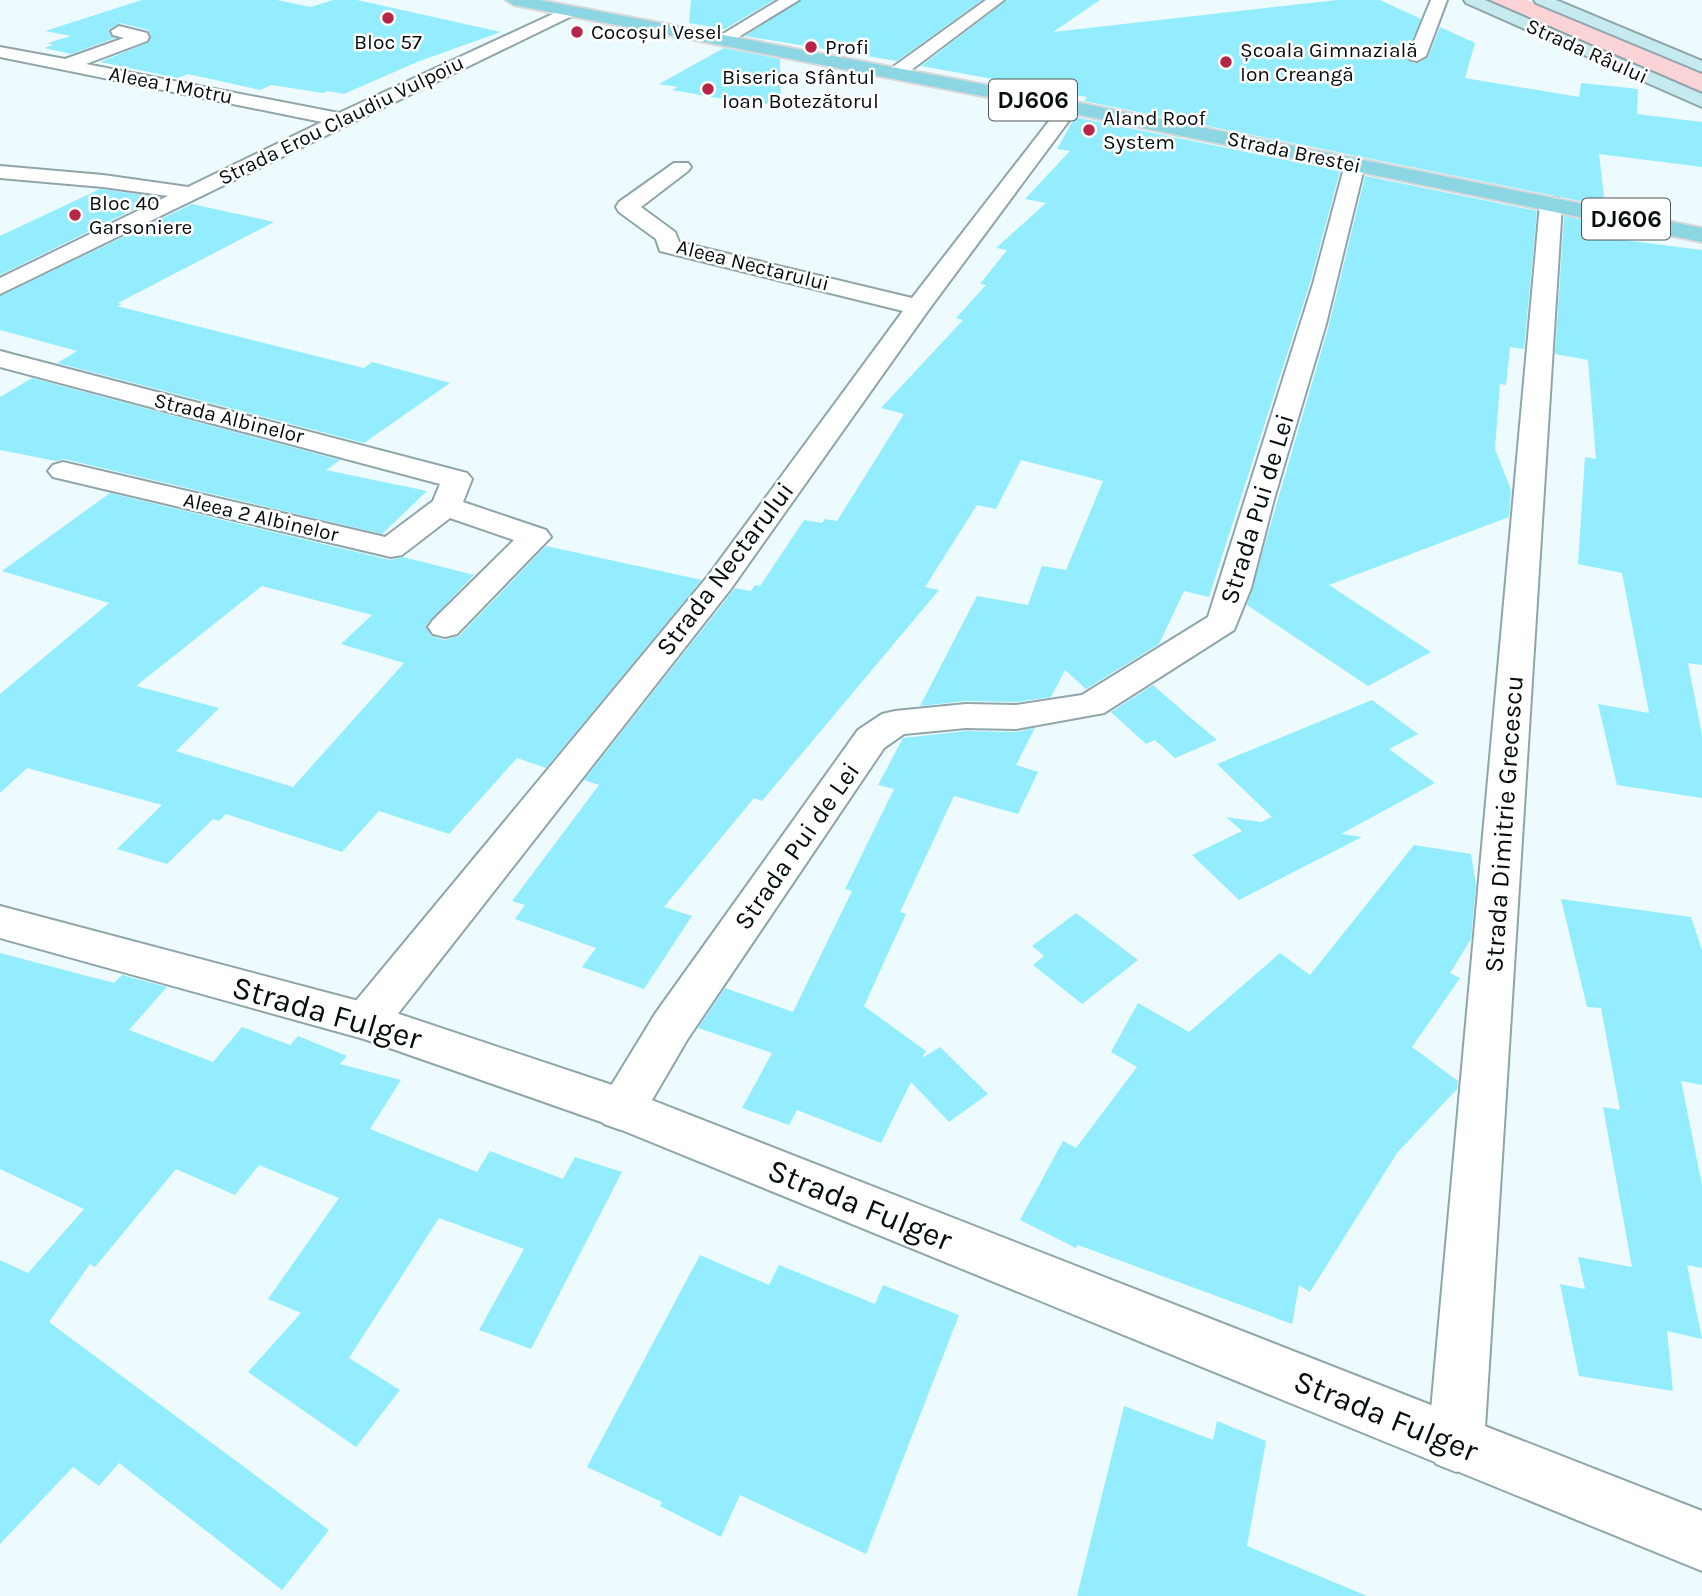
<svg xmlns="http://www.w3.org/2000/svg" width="1702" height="1596" font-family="Karla,sans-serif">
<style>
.green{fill:#fad3d6}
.building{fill:#94edfe;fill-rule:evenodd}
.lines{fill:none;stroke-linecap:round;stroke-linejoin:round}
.minor-casing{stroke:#8fa5aa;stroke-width:4}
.tertiary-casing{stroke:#8fa5aa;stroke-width:4}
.secondary-casing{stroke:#8fa5aa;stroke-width:4}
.primary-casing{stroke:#d7d8d9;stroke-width:4}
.minor{fill:#fff;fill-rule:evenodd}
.tertiary{fill:#fff;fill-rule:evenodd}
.secondary{fill:#c5eaf0;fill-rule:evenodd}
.primary{fill:#8bd6e2;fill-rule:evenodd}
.poi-dot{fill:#b72548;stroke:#fff;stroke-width:2.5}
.labels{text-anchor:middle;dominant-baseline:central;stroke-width:5;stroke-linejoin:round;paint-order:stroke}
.far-poi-label{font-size:21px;fill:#060d0f;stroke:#fff;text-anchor:start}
.far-street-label{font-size:21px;fill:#060d0f;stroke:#fff}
.shield{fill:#fff;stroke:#515657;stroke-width:2}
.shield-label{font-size:24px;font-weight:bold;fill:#060d0f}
.street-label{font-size:26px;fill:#060d0f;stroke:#fff}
.near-street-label{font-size:32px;fill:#060d0f;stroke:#fff}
</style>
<rect width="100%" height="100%" fill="#edfbfe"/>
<!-- green -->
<path class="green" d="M 1486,0 L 1527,0 L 1702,73 L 1702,94 Z"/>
<!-- building -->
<path class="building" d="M 142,0 L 277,0 L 311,7 L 333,0 L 357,0 L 501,32 L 417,62 L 344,94 L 328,91 L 323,93 L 272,85 L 260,90 L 188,74 L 178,78 L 100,62 L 149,42 L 151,36 L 148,30 L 120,23 L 108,30 L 111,36 L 115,38 L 71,54 L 44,48 L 53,45 L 48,43 L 71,36 L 45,31 Z
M 691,0 L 774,0 L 725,29 L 689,23 Z
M 801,0 L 982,0 L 897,61 L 745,36 Z
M 1007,0 L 1100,0 L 1053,32 L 1337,0 L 1380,0 L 1421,19 L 1406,55 L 1411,63 L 1418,63 L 1428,57 L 1440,27 L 1475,43 L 1465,78 L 1579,97 L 1581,83 L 1638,89 L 1637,114 L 1702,122 L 1702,167 L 1599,154 L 1605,206 L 1084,101 L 1087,97 L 1058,92 L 1060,91 L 921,66 Z
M 724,48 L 780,59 L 781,104 L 746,103 L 672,90 L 678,87 L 659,84 Z
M 1075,117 L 1340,171 L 1310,283 L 1209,597 L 1184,591 L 1159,644 L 1086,689 L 1065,670 L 1051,697 L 1016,702 L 966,701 L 920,706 L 977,596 L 1028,605 L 1042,566 L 1066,570 L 1103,481 L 1021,460 L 996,509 L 977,505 L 925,587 L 939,590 L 762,801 L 754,798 L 664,907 L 692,916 L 644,989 L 582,967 L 596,948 L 515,919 L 525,905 L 512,901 L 599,785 L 584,780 L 735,588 L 751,591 L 755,585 L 760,586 L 804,520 L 822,523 L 825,519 L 837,521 L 904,414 L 881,408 L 963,320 L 956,318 L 986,285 L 980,284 L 1007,250 L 996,248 L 1046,203 L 1025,199 L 1070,151 L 1057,149 Z
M 1365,176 L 1537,211 L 1524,349 L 1510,347 L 1506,385 L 1500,384 L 1495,449 L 1511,490 L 1509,517 L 1329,585 L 1431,652 L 1368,686 L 1247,605 L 1329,325 Z
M 100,189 L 159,197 L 0,275 L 0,236 Z
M 192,204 L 274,222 L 118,303 L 122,304 L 117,306 L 364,368 L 372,362 L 450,383 L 364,443 L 57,363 L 77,351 L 0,330 L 0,296 Z
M 1564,216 L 1607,225 L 1608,238 L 1702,250 L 1702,665 L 1688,663 L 1702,735 L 1702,798 L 1617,785 L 1598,704 L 1649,713 L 1622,573 L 1578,564 L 1585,457 L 1596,459 L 1588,360 L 1555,354 Z
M 32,378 L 340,460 L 326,470 L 427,491 L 382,534 L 64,459 L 56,461 L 0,450 L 0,397 Z
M 110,493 L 390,560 L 403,557 L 474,575 L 426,625 L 431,636 L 444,640 L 459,636 L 546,546 L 702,580 L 546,768 L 517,758 L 449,834 L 379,811 L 342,852 L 226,814 L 219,821 L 213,819 L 167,864 L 117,849 L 162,805 L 27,768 L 0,793 L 0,694 L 109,603 L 2,571 ZM 262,586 L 372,615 L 341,644 L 404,663 L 293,787 L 176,751 L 219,708 L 136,686 Z
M 1153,685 L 1192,719 L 1217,740 L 1175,758 L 1155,740 L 1146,744 L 1111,712 Z
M 1372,700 L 1418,734 L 1389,749 L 1435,783 L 1341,834 L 1362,837 L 1239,900 L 1192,855 L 1242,831 L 1226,817 L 1261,822 L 1272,817 L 1217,764 Z
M 1035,728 L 1016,765 L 1038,772 L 1018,814 L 954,796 L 900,912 L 906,914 L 864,1006 L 926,1051 L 922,1058 L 940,1047 L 988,1094 L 949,1122 L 911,1082 L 881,1143 L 797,1110 L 789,1125 L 742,1108 L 772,1053 L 698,1028 L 725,988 L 793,1012 L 852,891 L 845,889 L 894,789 L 878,785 L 903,738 L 966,731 L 1016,732 Z
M 1414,845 L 1471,854 L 1476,885 L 1471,939 L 1450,973 L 1460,978 L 1412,1047 L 1458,1081 L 1457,1089 L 1397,1153 L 1310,1292 L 1299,1285 L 1292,1324 L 1078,1245 L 1076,1248 L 1020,1220 L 1063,1141 L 1076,1148 L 1137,1067 L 1111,1052 L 1138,1003 L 1189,1032 L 1280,953 L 1310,975 Z
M 1561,899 L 1691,917 L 1702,950 L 1702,1085 L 1681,1081 L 1702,1185 L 1702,1268 L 1687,1265 L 1702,1339 L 1667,1331 L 1673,1391 L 1579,1376 L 1560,1284 L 1585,1289 L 1578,1257 L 1632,1267 L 1603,1107 L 1620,1110 L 1601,1008 L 1587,1007 Z
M 1076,913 L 1138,960 L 1082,1004 L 1033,965 L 1044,956 L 1032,946 Z
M 0,953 L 114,983 L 122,975 L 167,987 L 129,1030 L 213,1062 L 242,1027 L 290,1045 L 298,1036 L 347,1056 L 340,1064 L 401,1080 L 370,1129 L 477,1172 L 490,1151 L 563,1179 L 575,1157 L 622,1172 L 531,1349 L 479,1330 L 524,1249 L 439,1218 L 349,1358 L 400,1390 L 356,1447 L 248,1372 L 301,1313 L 268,1299 L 339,1198 L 259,1165 L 235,1195 L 176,1169 L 95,1267 L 90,1264 L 49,1322 L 329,1530 L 282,1590 L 119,1463 L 99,1486 L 73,1467 L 0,1544 L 0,1260 L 28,1273 L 84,1209 L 0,1169 Z
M 700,1255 L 769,1285 L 779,1265 L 875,1304 L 883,1285 L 959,1315 L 866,1554 L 740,1495 L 721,1537 L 660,1506 L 662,1502 L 587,1467 Z
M 1124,1406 L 1213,1440 L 1217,1421 L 1266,1441 L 1247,1546 L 1367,1596 L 1077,1596 Z"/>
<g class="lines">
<defs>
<path id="minor" d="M 779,0 L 799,0 L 727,44 L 715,44 L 713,40 Z
M 986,0 L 1004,0 L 902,77 L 890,77 L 887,73 L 890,69 Z
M 1431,0 L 1447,0 L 1426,56 L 1417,61 L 1411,60 L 1408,56 Z
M 570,6 L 578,11 L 576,14 L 0,294 L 0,278 L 168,196 L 103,187 L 0,178 L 0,166 L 103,175 L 188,187 L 322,122 L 0,57 L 0,47 L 65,59 L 124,38 L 113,35 L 111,31 L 119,26 L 147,33 L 149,37 L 147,41 L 86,64 L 339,113 Z
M 1070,101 L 1079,107 L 927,312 L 730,590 L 382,1034 L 366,1039 L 350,1034 L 344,1021 L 350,1008 L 708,576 L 903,311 L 660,251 L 656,239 L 619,212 L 616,207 L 619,202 L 674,163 L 688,163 L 691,167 L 688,171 L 641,207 L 675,232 L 679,242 L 912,298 L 1063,103 Z
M 1355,158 L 1362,160 L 1365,164 L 1326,324 L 1274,499 L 1251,588 L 1234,630 L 1104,713 L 1016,729 L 966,728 L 904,734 L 884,748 L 687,1040 L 638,1124 L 621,1130 L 604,1124 L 597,1109 L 655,1014 L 858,730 L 882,714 L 895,711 L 966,704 L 1016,705 L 1082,695 L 1208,617 L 1313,284 L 1345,164 L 1348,160 Z
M 1551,198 L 1559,199 L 1562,204 L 1484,1444 L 1476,1464 L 1456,1472 L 1436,1464 L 1428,1444 L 1540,204 L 1543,199 Z
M 0,351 L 467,473 L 472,479 L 463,502 L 546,530 L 551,537 L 457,634 L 445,637 L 433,634 L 428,627 L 433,620 L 514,540 L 450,518 L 402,555 L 391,557 L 53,477 L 48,471 L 53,465 L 63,462 L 385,537 L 433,501 L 440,484 L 0,367 Z"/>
<path id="tertiary" d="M 0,906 L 366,1003 L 621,1088 L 1702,1511 L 1702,1571 L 607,1124 L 364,1039 L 0,938 Z"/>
<path id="secondary" d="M 1464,0 L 1485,0 L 1702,94 L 1702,107 L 1466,3 Z
M 1534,0 L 1556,0 L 1702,61 L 1702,72 L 1536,3 Z"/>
<path id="primary" d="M 506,0 L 539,0 L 1070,101 L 1702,228 L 1702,242 L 1070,113 L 514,5 Z"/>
</defs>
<!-- minor casing -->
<use href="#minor" class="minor-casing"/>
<!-- tertiary casing -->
<use href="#tertiary" class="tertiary-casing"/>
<!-- secondary casing -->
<use href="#secondary" class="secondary-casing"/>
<!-- primary casing -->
<use href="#primary" class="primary-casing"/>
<!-- minor -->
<use href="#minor" class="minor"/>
<!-- tertiary -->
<use href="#tertiary" class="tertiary"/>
<!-- secondary -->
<use href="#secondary" class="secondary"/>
<!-- primary -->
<use href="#primary" class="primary"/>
</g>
<!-- markers -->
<g class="poi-dot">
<circle cx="388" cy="18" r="7"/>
<circle cx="577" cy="32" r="7"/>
<circle cx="811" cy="47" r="7"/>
<circle cx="1226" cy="62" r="7"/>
<circle cx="708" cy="89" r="7"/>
<circle cx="1089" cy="130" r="7"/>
<circle cx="75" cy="215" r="7"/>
</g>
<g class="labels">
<!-- far-poi labels -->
<g class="far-poi-label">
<text x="591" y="32">Cocoșul Vesel</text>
<text x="388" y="42" text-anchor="middle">Bloc 57</text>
<text x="825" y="47">Profi</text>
<text x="1240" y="50">Școala Gimnazială<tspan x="1240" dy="24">Ion Creangă</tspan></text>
<text x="722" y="77">Biserica Sfântul<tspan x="722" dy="24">Ioan Botezătorul</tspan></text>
<text x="1103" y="118">Aland Roof<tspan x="1103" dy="24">System</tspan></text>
<text x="89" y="203">Bloc 40<tspan x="89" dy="24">Garsoniere</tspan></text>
</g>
<!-- far-street labels -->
<g class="far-street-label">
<text transform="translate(1587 51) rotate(24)">Strada Râului</text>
<text transform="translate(171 85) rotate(11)">Aleea 1 Motru</text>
<text transform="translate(341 120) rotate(-26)">Strada Erou Claudiu Vulpoiu</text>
<text transform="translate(1294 152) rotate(12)">Strada Brestei</text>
<text transform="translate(753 265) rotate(14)">Aleea Nectarului</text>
<text transform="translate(229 418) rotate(14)">Strada Albinelor</text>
<text transform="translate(261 517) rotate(13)">Aleea 2 Albinelor</text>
</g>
<!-- shield labels -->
<g class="shield">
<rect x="989" y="79.5" width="88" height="41" rx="5"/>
<rect x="1582" y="198.5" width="88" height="41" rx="5"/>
</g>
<g class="shield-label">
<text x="1033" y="100">DJ606</text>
<text x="1626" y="219">DJ606</text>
</g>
<!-- street labels -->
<g class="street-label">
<text transform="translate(1257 509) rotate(-73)">Strada Pui de Lei</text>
<text transform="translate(725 569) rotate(-53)">Strada Nectarului</text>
<text transform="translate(1504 824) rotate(-86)">Strada Dimitrie Grecescu</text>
<text transform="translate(797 846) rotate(-55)">Strada Pui de Lei</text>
</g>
<!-- near-street labels -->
<g class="near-street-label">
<text transform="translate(327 1013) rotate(16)">Strada Fulger</text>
<text transform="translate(860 1205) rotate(22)">Strada Fulger</text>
<text transform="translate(1386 1416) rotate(22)">Strada Fulger</text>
</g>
</g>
</svg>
